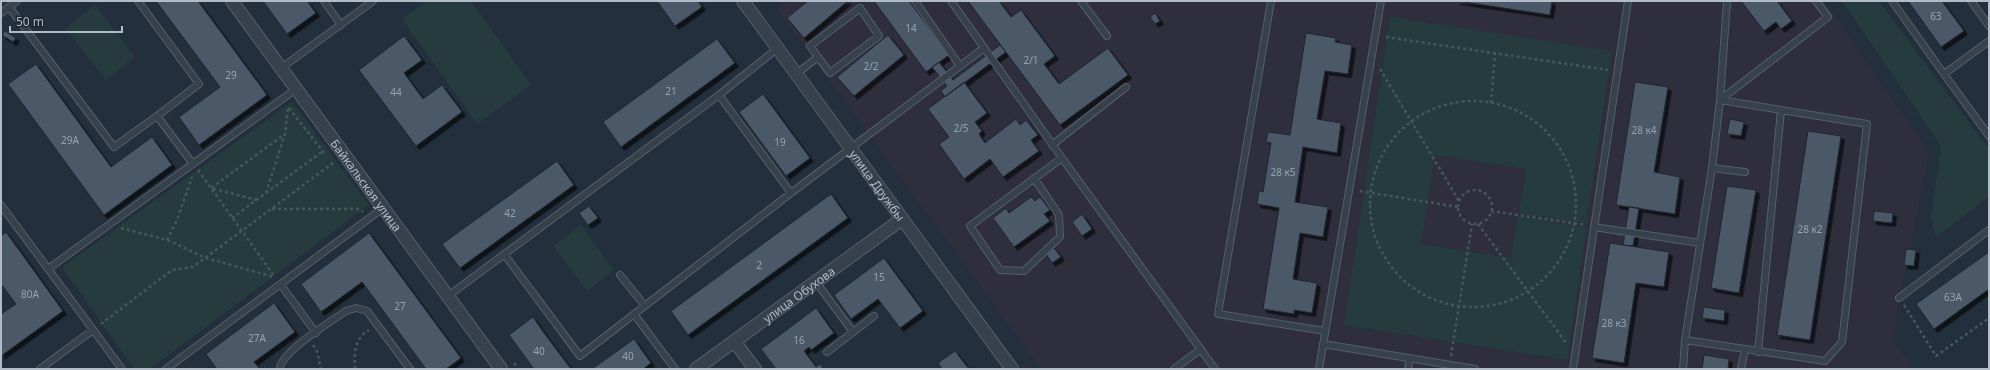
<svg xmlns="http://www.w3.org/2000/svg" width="1990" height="370" font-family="'Noto Sans',sans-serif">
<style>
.medical{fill:#2f2e3d;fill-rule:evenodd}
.green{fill:#253b3d}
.building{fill:#4c5867;stroke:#1e2833;filter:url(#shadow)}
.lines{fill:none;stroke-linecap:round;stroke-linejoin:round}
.lane-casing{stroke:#555f6a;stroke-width:8}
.street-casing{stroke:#555f6a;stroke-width:14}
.path{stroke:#43585a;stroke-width:2.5;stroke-dasharray:3 3;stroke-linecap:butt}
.lane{stroke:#37414c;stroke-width:6}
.street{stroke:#37414c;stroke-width:12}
.labels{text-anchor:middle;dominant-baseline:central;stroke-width:3.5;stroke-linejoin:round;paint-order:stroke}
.number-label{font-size:10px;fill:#98a3af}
.street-label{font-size:12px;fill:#b2bcc7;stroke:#1c2631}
</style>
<defs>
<filter id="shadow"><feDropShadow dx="3.5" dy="3.5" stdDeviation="0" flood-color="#0009"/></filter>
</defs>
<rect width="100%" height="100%" fill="#232f3c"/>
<!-- medical -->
<path class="medical" d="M 785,1 L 1825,1 L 1929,152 L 1892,339 L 1914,369 L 1041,369 L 776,8 ZM 1390,17 L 1586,224 L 1526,169 L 1435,155 L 1421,244 L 1511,258 L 1567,360 L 1344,325 Z"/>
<!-- green -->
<path class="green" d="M 427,1 L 471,1 L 531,85 L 477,124 L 402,19 Z
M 1842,1 L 1879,1 L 1989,149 L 1989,197 L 1936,237 L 1931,219 L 1941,146 Z
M 95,5 L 135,57 L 106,80 L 65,28 Z
M 1390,17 L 1612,51 L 1586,224 L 1519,214 L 1526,169 L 1435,155 L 1421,244 L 1511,258 L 1518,216 L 1587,227 L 1567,360 L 1344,325 Z
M 292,102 L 369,205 L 150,369 L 134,369 L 62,267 Z
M 581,225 L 614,270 L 587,291 L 553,246 Z"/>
<!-- building -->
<path class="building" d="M 156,1 L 198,1 L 267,95 L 199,145 L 179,117 L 220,87 Z
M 263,1 L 307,1 L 316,13 L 287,34 Z
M 657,1 L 698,1 L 702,7 L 675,26 Z
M 808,1 L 848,1 L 804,38 L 787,18 Z
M 874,1 L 909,1 L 949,55 L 926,72 Z
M 968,1 L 999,1 L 1011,17 L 1021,10 L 1055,56 L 1044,64 L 1059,84 L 1108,48 L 1128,75 L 1060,125 Z
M 1457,1 L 1552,1 L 1550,15 Z
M 1741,1 L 1777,1 L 1792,21 L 1781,29 L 1776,22 L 1764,31 Z
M 1908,1 L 1942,1 L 1964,31 L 1941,47 Z
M 1155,13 L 1160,21 L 1155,24 L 1150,17 Z
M 5,31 L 16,38 L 13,42 L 2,35 Z
M 1306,33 L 1336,38 L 1335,42 L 1352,45 L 1348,74 L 1325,71 L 1317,119 L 1341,123 L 1337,153 L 1303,147 L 1295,202 L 1328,207 L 1323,237 L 1300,233 L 1293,279 L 1317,283 L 1312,313 L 1294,310 L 1294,314 L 1263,309 L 1279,208 L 1257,204 L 1259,191 L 1263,192 L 1271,143 L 1266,142 L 1268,132 L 1290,135 Z
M 888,35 L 904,55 L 854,96 L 837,77 Z
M 404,36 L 422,60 L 404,73 L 423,99 L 442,85 L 462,112 L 416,146 L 359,70 Z
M 717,39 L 735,63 L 621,147 L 603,122 Z
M 1000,45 L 1006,52 L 945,97 L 941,91 L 947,86 L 932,67 L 939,62 L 953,80 Z
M 36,64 L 111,167 L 152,137 L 172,165 L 104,215 L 8,84 Z
M 964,82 L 987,113 L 975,122 L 982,131 L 979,134 L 985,143 L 1016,119 L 1020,125 L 1026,120 L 1038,135 L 1031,140 L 1039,151 L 1003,177 L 990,159 L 964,179 L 939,144 L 949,137 L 928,109 Z
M 1635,82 L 1668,87 L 1654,172 L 1680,177 L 1675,214 L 1616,205 Z
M 763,94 L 810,158 L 786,176 L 739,112 Z
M 1730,119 L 1744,122 L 1741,136 L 1727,134 Z
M 1808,131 L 1841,136 L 1810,340 L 1777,335 Z
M 557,161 L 574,185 L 460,268 L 442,244 Z
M 1727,186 L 1756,190 L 1739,293 L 1711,288 Z
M 831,194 L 848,218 L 688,335 L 671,311 Z
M 1031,197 L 1035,201 L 1040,197 L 1050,210 L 1044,214 L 1050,221 L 1014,247 L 993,218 L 1006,208 L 1009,213 Z
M 589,206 L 598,218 L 588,225 L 579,213 Z
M 1629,207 L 1639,208 L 1633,246 L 1623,245 Z
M 1874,211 L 1893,213 L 1892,223 L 1873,221 Z
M 1082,214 L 1092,229 L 1082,236 L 1072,222 Z
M 6,232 L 63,311 L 1,356 L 1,314 L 16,304 L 1,284 L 1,236 Z
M 369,233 L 461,358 L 446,369 L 426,369 L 362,282 L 321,312 L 301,284 Z
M 1610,243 L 1669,252 L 1664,287 L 1636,283 L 1624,363 L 1592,358 Z
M 1054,248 L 1061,257 L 1052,263 L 1046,254 Z
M 1906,249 L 1916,250 L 1914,266 L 1904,265 Z
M 1989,252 L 1989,289 L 1934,329 L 1916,304 Z
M 884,258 L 923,311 L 900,328 L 878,299 L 851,319 L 834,295 Z
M 274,303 L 295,332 L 254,362 L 260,369 L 217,369 L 206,354 Z
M 1704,307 L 1725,310 L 1724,321 L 1702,318 Z
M 816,308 L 834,333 L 811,350 L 809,347 L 804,351 L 816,367 L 820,364 L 824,369 L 776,369 L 761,349 Z
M 533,317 L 544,333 L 571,369 L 534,369 L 509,335 Z
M 634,339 L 651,363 L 643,369 L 592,369 Z
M 955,351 L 969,369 L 942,369 L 938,363 Z
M 1704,355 L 1729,359 L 1728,369 L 1702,369 Z"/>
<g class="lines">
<defs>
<path id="lane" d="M 138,1 L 199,84 L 157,116 L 193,164
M 324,1 L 341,25
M 915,1 L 960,66
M 951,1 L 1062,158 L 1215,369
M 1081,1 L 1107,36
M 1271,1 L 1218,314 L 1325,331
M 1892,1 L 1944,74 L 1989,41
M 1971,1 L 1989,26
M 9,7 L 114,147 L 157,116
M 1,13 L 17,1
M 280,69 L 373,1
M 796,74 L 818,57 L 810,46 L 860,8 L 879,36 L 830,73 L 818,57
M 1944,74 L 1989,136
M 719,95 L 791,193
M 1720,100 L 1828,17 L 1816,1
M 1052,145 L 1126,87
M 1712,168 L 1745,172
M 1034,178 L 1059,215 L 1060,237 L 1024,271 L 1000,270 L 970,226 L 1062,158
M 1,205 L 122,369
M 1594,227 L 1700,243
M 504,254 L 580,356 L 791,193 L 984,48
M 48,269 L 296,89
M 620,275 L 645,306
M 816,282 L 853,332
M 281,285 L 316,333
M 448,296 L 719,95 L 778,48
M 1899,298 L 1989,230
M 634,314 L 675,369
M 1685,340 L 1825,361 L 1842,342 L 1867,124 L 1720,100
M 1323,344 L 1475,369
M 827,352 L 874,316
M 1758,352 L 1781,110
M 40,369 L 93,330
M 166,369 L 383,208
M 280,369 C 280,352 332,321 346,311 L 356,308 L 367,311 L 410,369
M 1174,369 L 1201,349
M 1319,369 L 1381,1
M 1408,369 L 1410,358
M 1573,369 L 1628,1
M 1683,369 L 1685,340 L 1712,168 L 1720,100 L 1727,1
M 1741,369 L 1745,350"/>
<g id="street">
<path id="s1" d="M 232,1 L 501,369"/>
<path id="s2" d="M 743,1 L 1012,369"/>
<path d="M 734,341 L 755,369"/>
<path id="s3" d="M 696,369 L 902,219"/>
</g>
</defs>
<!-- lane casing -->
<use href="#lane" class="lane-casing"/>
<!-- street casing -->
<use href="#street" class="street-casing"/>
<!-- path -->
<path class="path" d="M 1386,37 L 1608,70
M 1380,69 L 1459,201
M1370 204a103 103 0 1 1 206 0a103 103 0 1 1-206 0Z
M 1491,103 L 1495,53
M 289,108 L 324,153
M 198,170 L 275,277
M1458 207a17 17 0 1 1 34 0a17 17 0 1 1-34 0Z
M 1360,191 L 1458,207
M 266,193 L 285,134 L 288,108
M 257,200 L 211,188 L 285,134
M 272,209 L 358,209 L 363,212
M 1491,211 L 1586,225
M 232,218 L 323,151
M 1478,224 L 1567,344
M 121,228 L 167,240 L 206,258 L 274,277
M 167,240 L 177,220 L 192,177
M 1904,305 L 1936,356 L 1989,318
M 101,324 L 172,270 L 193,267 L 333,163
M 313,345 L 317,351 L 321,369
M 1451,356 L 1472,224
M 514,363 L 518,369
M 355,369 C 354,353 354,339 369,330"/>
<!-- lane -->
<use href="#lane" class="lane"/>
<!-- street -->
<use href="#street" class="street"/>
</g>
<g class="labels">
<!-- number labels -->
<g class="number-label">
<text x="1936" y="16">63</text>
<text x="911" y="28">14</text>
<text x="1031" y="60">2/1</text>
<text x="871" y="66">2/2</text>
<text x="231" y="75">29</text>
<text x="671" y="91">21</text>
<text x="396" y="92">44</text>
<text x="961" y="128">2/5</text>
<text x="1644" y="130">28 к4</text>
<text x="70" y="140">29А</text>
<text x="780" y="142">19</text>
<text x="1283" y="172">28 к5</text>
<text x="510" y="213">42</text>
<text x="1810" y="229">28 к2</text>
<text x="759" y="265">2</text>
<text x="879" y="277">15</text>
<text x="30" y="294">80А</text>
<text x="1953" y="297">63А</text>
<text x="400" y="306">27</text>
<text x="1614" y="323">28 к3</text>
<text x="257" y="338">27А</text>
<text x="799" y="340">16</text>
<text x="539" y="351">40</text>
<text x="628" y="356">40</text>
</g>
<!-- street labels -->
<g class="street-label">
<text stroke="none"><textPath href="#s1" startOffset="228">Байкальская улица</textPath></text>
<text stroke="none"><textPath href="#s2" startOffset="228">улица Дружбы</textPath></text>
<text stroke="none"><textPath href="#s3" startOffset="127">улица Обухова</textPath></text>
</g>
</g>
<!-- border -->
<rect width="1990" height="370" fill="none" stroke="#b2bcc7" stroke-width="4"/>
<!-- scale -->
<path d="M10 26v6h112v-6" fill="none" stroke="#b2bcc7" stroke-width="2"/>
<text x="16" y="26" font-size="12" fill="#b2bcc7" stroke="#1c2631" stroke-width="3" paint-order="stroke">50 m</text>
</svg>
